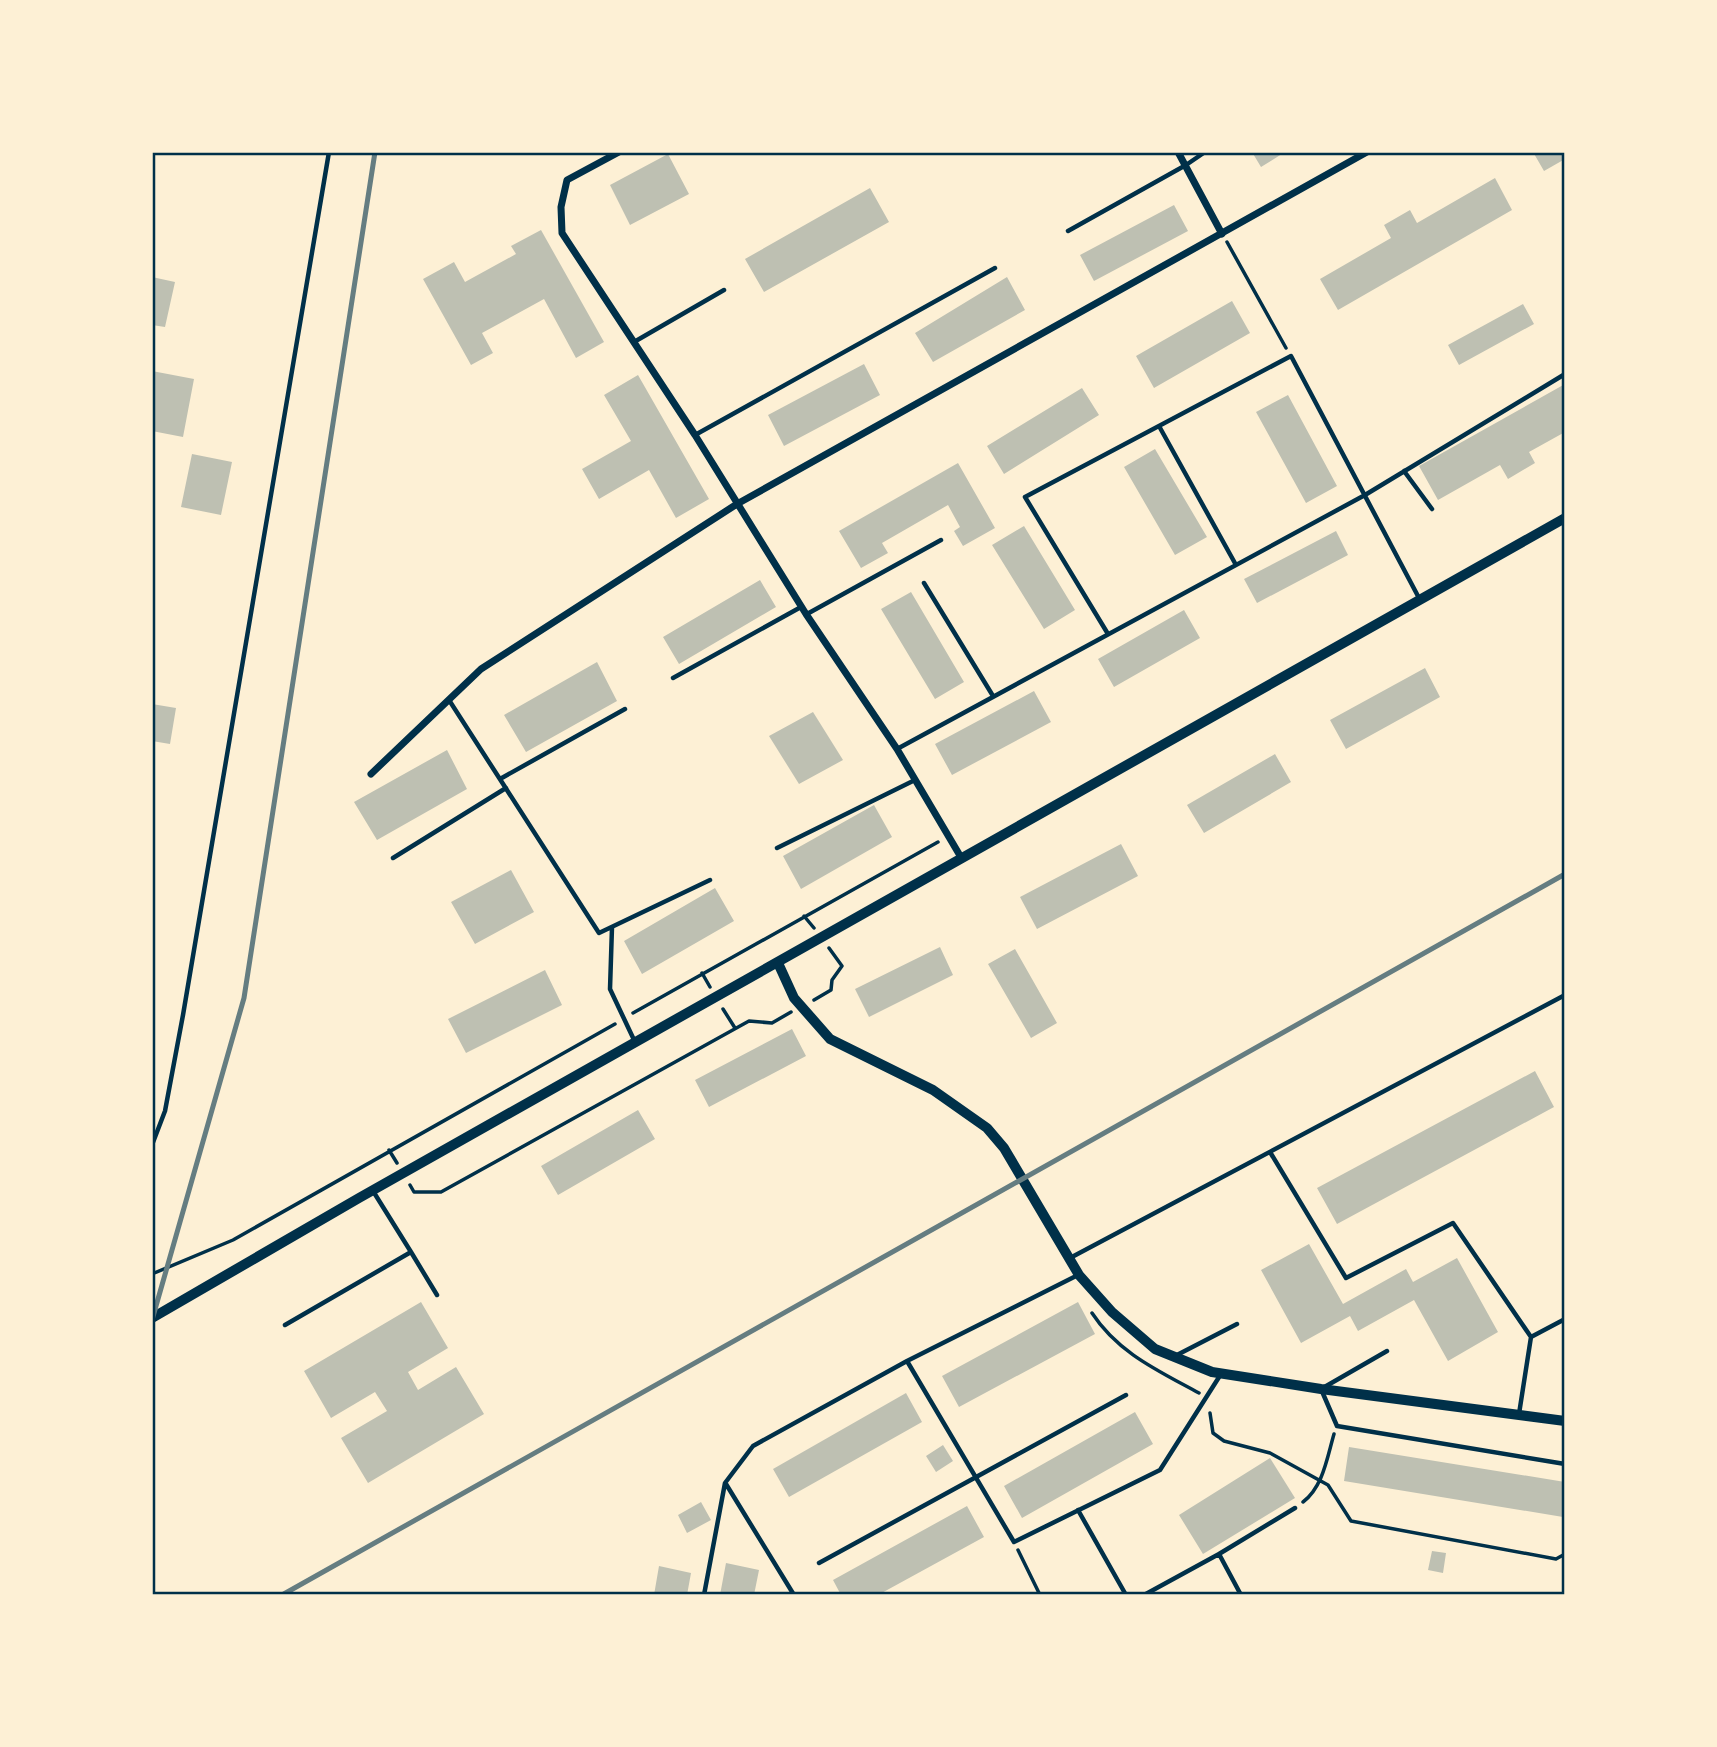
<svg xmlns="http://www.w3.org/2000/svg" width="1717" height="1747" font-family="'Roboto Serif',serif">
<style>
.building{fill:#bec0b2}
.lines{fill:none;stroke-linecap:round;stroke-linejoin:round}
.path{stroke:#003049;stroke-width:3.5}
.service{stroke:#003049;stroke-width:4.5}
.minor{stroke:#003049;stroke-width:7}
.secondary{stroke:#003049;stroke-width:10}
.rail{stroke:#657d81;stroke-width:5}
.neatline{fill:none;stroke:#003049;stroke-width:2.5}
</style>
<rect width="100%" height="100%" fill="#fdf0d5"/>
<!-- building -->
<path class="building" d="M 1252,152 L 1285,152 L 1261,167 Z
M 1533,152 L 1565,152 L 1565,159 L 1544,171 Z
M 668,154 L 689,194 L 630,225 L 610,185 Z
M 1495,178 L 1512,210 L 1338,310 L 1320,279 L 1391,238 L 1384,225 L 1410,210 L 1417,223 Z
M 870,188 L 889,222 L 764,292 L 745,259 Z
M 1174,205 L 1188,231 L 1094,281 L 1080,255 Z
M 541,230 L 604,342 L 576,358 L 544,299 L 482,333 L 493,353 L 471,365 L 423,279 L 454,262 L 465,282 L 516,254 L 511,246 Z
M 152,277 L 175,282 L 165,327 L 152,325 Z
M 1007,277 L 1025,310 L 933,362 L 915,333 Z
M 1232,301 L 1250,333 L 1154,388 L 1136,356 Z
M 1523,304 L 1534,324 L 1459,365 L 1448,345 Z
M 864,364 L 880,395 L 784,446 L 768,415 Z
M 152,371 L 194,379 L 183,437 L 152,431 Z
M 638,375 L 709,499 L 676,518 L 649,470 L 599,499 L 582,469 L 631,441 L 604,395 Z
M 1565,384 L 1565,432 L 1529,452 L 1535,463 L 1508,479 L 1500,465 L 1438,500 L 1419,466 Z
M 1082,388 L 1099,415 L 1004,474 L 987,446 Z
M 1288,395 L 1337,486 L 1306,503 L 1256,412 Z
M 1155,449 L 1207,537 L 1175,555 L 1124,467 Z
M 192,454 L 232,462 L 221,515 L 181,507 Z
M 958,463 L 995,528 L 963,546 L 954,531 L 960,527 L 948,505 L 882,543 L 888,553 L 861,568 L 839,531 Z
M 1024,526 L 1075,610 L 1044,629 L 992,545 Z
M 1336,531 L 1348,555 L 1257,603 L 1244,579 Z
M 760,580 L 776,607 L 679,664 L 663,637 Z
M 911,592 L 964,682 L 935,699 L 881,609 Z
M 1184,610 L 1200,638 L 1114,687 L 1098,659 Z
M 597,662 L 617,701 L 526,752 L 504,715 Z
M 1425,668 L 1440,697 L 1346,749 L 1330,720 Z
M 1034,691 L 1051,722 L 952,775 L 935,744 Z
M 152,704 L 176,708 L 170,744 L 152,741 Z
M 813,712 L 843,760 L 799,784 L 769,736 Z
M 447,750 L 467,789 L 377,840 L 354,802 Z
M 1275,754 L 1291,782 L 1204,833 L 1187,805 Z
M 874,805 L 892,837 L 801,889 L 783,856 Z
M 1121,844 L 1138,876 L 1037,929 L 1020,897 Z
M 511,870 L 534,912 L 475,944 L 451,902 Z
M 715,888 L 734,921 L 642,974 L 624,941 Z
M 940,947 L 953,975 L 869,1017 L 855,989 Z
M 1015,949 L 1057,1023 L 1031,1038 L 988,964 Z
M 545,970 L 562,1005 L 466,1053 L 448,1019 Z
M 792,1029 L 806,1056 L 709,1107 L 695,1080 Z
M 1535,1071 L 1554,1107 L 1337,1224 L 1317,1188 Z
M 638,1110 L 655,1139 L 558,1195 L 541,1166 Z
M 1309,1244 L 1343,1304 L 1406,1269 L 1413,1282 L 1457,1258 L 1498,1332 L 1448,1361 L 1414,1300 L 1358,1331 L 1350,1316 L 1301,1343 L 1261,1270 Z
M 421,1302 L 448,1348 L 408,1372 L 418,1390 L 456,1367 L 484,1414 L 368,1483 L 341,1438 L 387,1411 L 375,1392 L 331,1418 L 304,1371 Z
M 1078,1302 L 1095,1334 L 959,1407 L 942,1376 Z
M 906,1393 L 922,1422 L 789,1497 L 773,1469 Z
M 1135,1412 L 1153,1444 L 1022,1518 L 1004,1486 Z
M 943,1445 L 953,1461 L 936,1472 L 926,1456 Z
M 1349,1447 L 1565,1482 L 1563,1517 L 1344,1481 Z
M 1270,1458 L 1295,1498 L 1203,1554 L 1179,1515 Z
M 701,1502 L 711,1520 L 687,1533 L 678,1515 Z
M 967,1506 L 984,1537 L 878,1595 L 841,1595 L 833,1580 Z
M 1432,1551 L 1446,1553 L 1443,1573 L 1428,1570 Z
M 726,1563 L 759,1570 L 754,1595 L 720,1595 Z
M 659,1566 L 691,1573 L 687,1595 L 654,1595 Z"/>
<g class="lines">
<!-- path -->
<path class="path" d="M 1227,242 L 1286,348
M 804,916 L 814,928
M 702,973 L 710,987
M 814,1000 L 831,990 L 832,980 L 842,966 L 829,948
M 723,1009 L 735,1028
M 633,1013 L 938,842
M 389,1150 L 397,1163
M 410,1185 L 414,1192 L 441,1192 L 749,1021 L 772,1023 L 791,1012
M 152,1274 L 233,1240 L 615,1024
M 1092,1313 C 1118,1353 1159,1371 1199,1393
M 1210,1413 L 1213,1433 L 1224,1441 L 1270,1453 L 1328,1485 L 1351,1521 L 1556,1559 L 1565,1554
M 1303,1502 C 1323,1487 1327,1458 1334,1434
M 1018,1550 L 1040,1595"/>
<!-- service -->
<path class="service" d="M 1068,231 L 1186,165 L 1205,152
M 634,342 L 724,290
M 1159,426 L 1236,565
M 695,435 L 995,268
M 1404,471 L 1432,509
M 924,583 L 993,696
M 807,614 L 941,540
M 1108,634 L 1025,497 L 1291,356 L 1419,598
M 673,678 L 801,607
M 449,700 L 599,933 L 710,880
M 897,749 L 1365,495 L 1565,374
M 500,779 L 625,709
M 777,848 L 915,780
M 393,858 L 506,788
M 612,927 L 610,989 L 635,1042
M 152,1145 L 165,1111 L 183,1015 L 329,152
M 1270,1152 L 1346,1278 L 1453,1223 L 1531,1337 L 1565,1319
M 411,1252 L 437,1295
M 1070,1258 L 1565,995
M 285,1325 L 411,1252 L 373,1191
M 1387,1351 L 1321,1389 L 1337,1426 L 1565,1464
M 1175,1356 L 1237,1324
M 907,1361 L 1014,1542 L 1160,1470 L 1221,1374
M 1519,1414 L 1531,1337
M 726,1484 L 794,1595
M 1078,1510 L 1126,1595
M 1219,1554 L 1295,1508
M 819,1563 L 1126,1395
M 704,1595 L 725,1483 L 753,1446 L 907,1361 L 1078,1275
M 1144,1595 L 1219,1554 L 1241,1595"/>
<!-- minor -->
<path class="minor" d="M 619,152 L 567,180 L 561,207 L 562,233 L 695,435 L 806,614 L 897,749 L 962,859
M 1178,152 L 1222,234
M 371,774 L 481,669 L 737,504 L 1367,152"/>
<!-- secondary -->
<path class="secondary" d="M 778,963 L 794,998 L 830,1039 L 933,1090 L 987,1128 L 1004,1148 L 1079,1275 L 1112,1312 L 1155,1349 L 1212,1372 L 1321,1389 L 1565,1421
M 152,1318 L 359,1198 L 1565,518"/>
<!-- rail -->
<path class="rail" d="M 152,1320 L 244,998 L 375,152
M 282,1595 L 1565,874"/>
</g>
<!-- border -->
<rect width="1717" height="1747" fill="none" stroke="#fdf0d5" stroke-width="308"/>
<rect x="154" y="154" width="1409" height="1439" class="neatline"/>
</svg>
